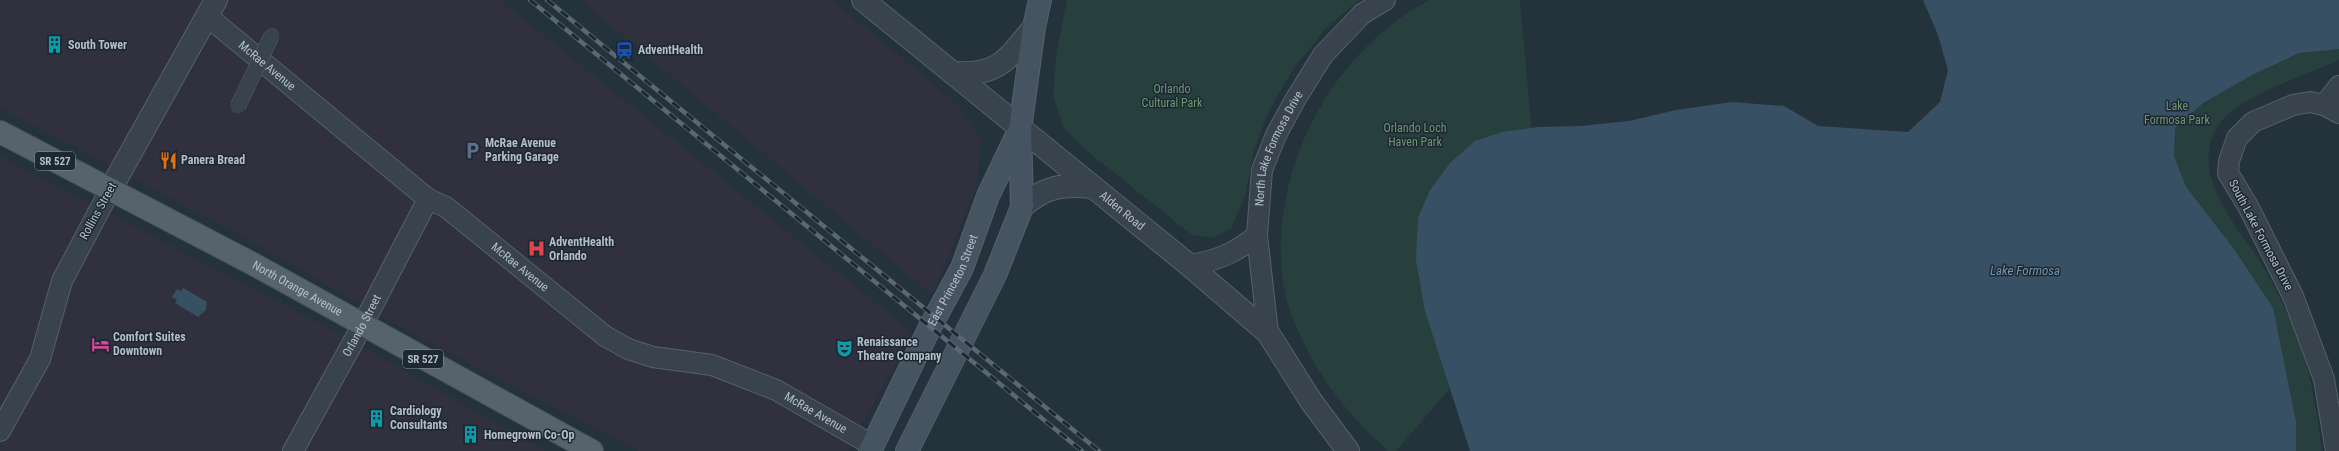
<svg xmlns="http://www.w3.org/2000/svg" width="2339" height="451" font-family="'Roboto Condensed',sans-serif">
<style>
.medical{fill:#30303e}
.green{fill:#27403e}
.water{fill:#385063}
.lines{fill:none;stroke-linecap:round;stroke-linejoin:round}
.minor-casing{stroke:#56616b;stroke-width:22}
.tertiary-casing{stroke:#56616b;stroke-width:24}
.secondary-casing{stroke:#56616b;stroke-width:24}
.primary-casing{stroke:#444f59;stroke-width:24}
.minor{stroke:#38434d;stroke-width:20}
.tertiary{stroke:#38434d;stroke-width:22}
.secondary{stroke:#465360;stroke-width:22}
.primary{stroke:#56636d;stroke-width:22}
.rail-casing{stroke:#5a6874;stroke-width:4.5}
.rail{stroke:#1d2832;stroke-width:3;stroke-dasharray:9;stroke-linecap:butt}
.pedestrian-bridge-casing{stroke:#56616b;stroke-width:16;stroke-linecap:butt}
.pedestrian-bridge{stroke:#38434d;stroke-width:15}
.labels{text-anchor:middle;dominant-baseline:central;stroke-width:3;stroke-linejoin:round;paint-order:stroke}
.shield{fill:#1d2832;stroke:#87919b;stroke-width:1}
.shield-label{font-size:11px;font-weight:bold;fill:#b4bec8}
.poi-label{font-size:12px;font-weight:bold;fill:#b4bec8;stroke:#1d2832;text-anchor:start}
.street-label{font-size:12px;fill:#b4bec8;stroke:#1d2832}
.park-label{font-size:12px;fill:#6b9870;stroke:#1d2832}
.water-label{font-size:13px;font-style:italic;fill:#7493aa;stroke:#1d2832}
</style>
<rect width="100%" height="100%" fill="#24323c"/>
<!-- medical -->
<path class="medical" d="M 0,0 L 500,0 L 912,332 L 849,451 L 638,451 L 414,335 L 222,225 L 0,108 Z
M 581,0 L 832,0 L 957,104 L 981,139 L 976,188 L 948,258 L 931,294 Z
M 0,156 L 333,330 L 545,451 L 0,451 Z"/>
<!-- green -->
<path class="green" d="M 1067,0 L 1359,0 L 1326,28 L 1292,71 L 1268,113 L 1253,153 L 1246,193 L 1231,229 L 1212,238 L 1192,235 L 1082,147 L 1063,127 L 1053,95 L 1057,49 Z
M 1430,0 L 1520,0 L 1534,155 L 1471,364 L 1396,451 L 1389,451 C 1341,410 1306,361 1287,301 C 1281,282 1281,263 1281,244 C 1283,146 1342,45 1430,0 Z
M 2339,0 L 2339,60 C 2308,74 2238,97 2220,123 C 2186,171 2235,223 2261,263 C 2272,282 2282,302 2291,322 C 2310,363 2316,407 2322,451 L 2249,451 L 2138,98 Z"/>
<!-- water -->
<path class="water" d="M 1923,0 L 2339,0 L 2339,49 L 2299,53 L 2252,75 L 2203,103 L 2175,128 L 2174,156 L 2186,187 L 2234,249 L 2273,308 L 2296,422 L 2296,451 L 1470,451 L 1425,311 L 1416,261 L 1418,218 L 1430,190 L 1450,163 L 1475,141 L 1502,132 L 1538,127 L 1580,126 L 1629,121 L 1676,110 L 1732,102 L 1784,106 L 1818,126 L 1908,132 L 1940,102 L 1948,70 L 1938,35 Z
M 183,288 L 207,302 L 206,310 L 198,317 L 175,303 L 177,300 L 172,297 L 177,289 L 181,291 Z"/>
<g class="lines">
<defs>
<g id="minor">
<path id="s1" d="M 207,16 L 428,199 L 446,207 L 605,336 L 628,349 L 653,357 L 712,365 L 776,390 L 872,445"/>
<path d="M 2324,105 L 2339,86"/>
<path d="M 1189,265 C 1216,261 1236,253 1257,235"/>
<path id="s2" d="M 1268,333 L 1257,235 L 1262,170 L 1276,135 L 1295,100 L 1323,55 L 1362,14 L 1385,0"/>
<path d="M 0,431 L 40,359 L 62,281 L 110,190"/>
<path id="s3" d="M 293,451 L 362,326 L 428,199"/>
<path d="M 2336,451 L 2324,379 L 2293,296 L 2249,208 L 2228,173 L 2229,161 L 2237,138 L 2253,122 L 2293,105 L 2310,102 L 2324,105 L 2339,113"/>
</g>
<g id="tertiary">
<path id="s4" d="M 863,0 L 1189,265 L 1268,333 L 1311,401 L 1348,451"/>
<path d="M 953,73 C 999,76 1007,60 1034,27"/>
<path d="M 110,190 L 216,0"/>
<path d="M 1022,207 C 1045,186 1063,184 1093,187"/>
</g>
<g id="secondary">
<path id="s5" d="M 870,451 L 930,327 L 962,268 L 988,196 L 1018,133"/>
<path d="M 907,451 L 995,275 L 1022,207 L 1020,129 L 1034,27 L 1040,0"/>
</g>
<g id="primary">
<path id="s6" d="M 0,132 L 255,265 L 592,451"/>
</g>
</defs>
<!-- minor casing -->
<use href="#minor" class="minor-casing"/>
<!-- tertiary casing -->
<use href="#tertiary" class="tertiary-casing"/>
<!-- secondary casing -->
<use href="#secondary" class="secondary-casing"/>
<!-- primary casing -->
<use href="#primary" class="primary-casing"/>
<!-- minor -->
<use href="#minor" class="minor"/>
<!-- tertiary -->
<use href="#tertiary" class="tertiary"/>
<!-- secondary -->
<use href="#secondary" class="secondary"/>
<!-- primary -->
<use href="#primary" class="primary"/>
<defs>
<path id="rail" d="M 530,0 L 1082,451
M 547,0 L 1099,451"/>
</defs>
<!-- rail casing -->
<use href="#rail" class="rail-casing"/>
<!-- rail -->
<use href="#rail" class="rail"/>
<defs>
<path id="pedestrian-bridge" d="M 238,106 L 272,35"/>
</defs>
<!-- pedestrian-bridge casing -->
<use href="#pedestrian-bridge" class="pedestrian-bridge-casing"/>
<!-- pedestrian-bridge -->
<use href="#pedestrian-bridge" class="pedestrian-bridge"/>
</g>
<!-- icons -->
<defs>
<symbol id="building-bare" viewBox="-9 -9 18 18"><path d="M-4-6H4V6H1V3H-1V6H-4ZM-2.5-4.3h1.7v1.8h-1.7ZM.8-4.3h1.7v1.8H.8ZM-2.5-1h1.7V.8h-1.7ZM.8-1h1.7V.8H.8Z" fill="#0f9aa8" stroke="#1d2832" stroke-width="2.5" paint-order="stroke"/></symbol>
<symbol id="station-bare" viewBox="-9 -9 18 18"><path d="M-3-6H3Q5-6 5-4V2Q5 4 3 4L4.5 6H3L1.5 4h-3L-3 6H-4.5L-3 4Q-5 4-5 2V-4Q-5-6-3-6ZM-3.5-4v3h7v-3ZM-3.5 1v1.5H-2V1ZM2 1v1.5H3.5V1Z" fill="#1a4fb4" stroke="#1d2832" stroke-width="2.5" paint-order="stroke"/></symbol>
<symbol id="parking-bare" viewBox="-9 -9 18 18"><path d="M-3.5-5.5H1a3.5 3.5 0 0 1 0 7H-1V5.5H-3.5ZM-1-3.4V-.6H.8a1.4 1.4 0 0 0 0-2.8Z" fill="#5c6f8a" stroke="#1d2832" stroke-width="2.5" paint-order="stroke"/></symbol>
<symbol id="restaurant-bare" viewBox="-9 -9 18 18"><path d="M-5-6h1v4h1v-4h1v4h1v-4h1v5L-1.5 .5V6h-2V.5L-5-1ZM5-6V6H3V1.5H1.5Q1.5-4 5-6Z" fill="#e8710a" stroke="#1d2832" stroke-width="2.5" paint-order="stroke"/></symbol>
<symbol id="hospital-bare" viewBox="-9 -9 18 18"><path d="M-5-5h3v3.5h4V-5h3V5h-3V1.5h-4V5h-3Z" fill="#e0444e" stroke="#1d2832" stroke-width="2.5" paint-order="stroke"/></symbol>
<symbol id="hotel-bare" viewBox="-9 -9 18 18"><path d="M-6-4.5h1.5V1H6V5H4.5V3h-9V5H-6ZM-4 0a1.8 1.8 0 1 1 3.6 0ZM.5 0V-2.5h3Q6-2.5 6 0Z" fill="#d1479c" stroke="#1d2832" stroke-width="2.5" paint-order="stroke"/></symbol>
<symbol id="theatre-bare" viewBox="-9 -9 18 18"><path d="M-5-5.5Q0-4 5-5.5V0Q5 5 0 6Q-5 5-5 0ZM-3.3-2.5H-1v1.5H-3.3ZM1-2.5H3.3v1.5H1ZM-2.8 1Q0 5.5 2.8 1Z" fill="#0f9aa8" stroke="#1d2832" stroke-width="2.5" paint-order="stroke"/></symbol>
</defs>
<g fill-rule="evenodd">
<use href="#building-bare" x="42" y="32" width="25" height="25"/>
<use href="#station-bare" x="612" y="38" width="25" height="25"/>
<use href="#parking-bare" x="460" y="138" width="25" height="25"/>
<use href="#restaurant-bare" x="156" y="148" width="25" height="25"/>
<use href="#hospital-bare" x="524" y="236" width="25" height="25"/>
<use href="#hotel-bare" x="88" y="332" width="25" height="25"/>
<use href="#theatre-bare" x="832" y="336" width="25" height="25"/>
<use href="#building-bare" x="364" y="406" width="25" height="25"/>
<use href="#building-bare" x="458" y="422" width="25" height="25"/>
</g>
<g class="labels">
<!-- shield labels -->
<g class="shield">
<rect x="35" y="152" width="40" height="18" rx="3"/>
<rect x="403" y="350" width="40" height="18" rx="3"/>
</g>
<g class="shield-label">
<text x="55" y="161">SR 527</text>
<text x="423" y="359">SR 527</text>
</g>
<!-- poi labels -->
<g class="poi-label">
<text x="68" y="45">South Tower</text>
<text x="638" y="50">AdventHealth</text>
<text x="485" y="143">McRae Avenue<tspan x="485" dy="14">Parking Garage</tspan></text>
<text x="181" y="160">Panera Bread</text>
<text x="549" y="242">AdventHealth<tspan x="549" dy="14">Orlando</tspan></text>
<text x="113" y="337">Comfort Suites<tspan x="113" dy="14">Downtown</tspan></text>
<text x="857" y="342">Renaissance<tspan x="857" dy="14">Theatre Company</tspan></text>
<text x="390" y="411">Cardiology<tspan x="390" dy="14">Consultants</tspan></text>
<text x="484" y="435">Homegrown Co-Op</text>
</g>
<!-- street labels -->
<g class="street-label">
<text stroke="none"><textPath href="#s1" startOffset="78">McRae Avenue</textPath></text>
<text stroke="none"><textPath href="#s2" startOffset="189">North Lake Formosa Drive</textPath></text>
<text stroke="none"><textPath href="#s4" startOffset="334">Alden Road</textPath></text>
<text transform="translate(98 211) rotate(-61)">Rollins Street</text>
<text transform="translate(2261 235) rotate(62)">South Lake Formosa Drive</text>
<text stroke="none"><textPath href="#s1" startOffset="402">McRae Avenue</textPath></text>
<text stroke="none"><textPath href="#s5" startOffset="190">East Princeton Street</textPath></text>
<text stroke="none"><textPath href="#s6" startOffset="336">North Orange Avenue</textPath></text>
<text stroke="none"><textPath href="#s3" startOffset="143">Orlando Street</textPath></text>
<text stroke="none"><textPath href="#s1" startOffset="738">McRae Avenue</textPath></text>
</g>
<!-- park labels -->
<g class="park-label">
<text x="1172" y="89">Orlando<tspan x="1172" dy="14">Cultural Park</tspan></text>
<text x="2177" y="106">Lake<tspan x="2177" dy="14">Formosa Park</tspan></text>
<text x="1415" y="128">Orlando Loch<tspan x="1415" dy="14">Haven Park</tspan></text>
</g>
<!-- water labels -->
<g class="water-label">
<text x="2025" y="270">Lake Formosa</text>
</g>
</g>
</svg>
